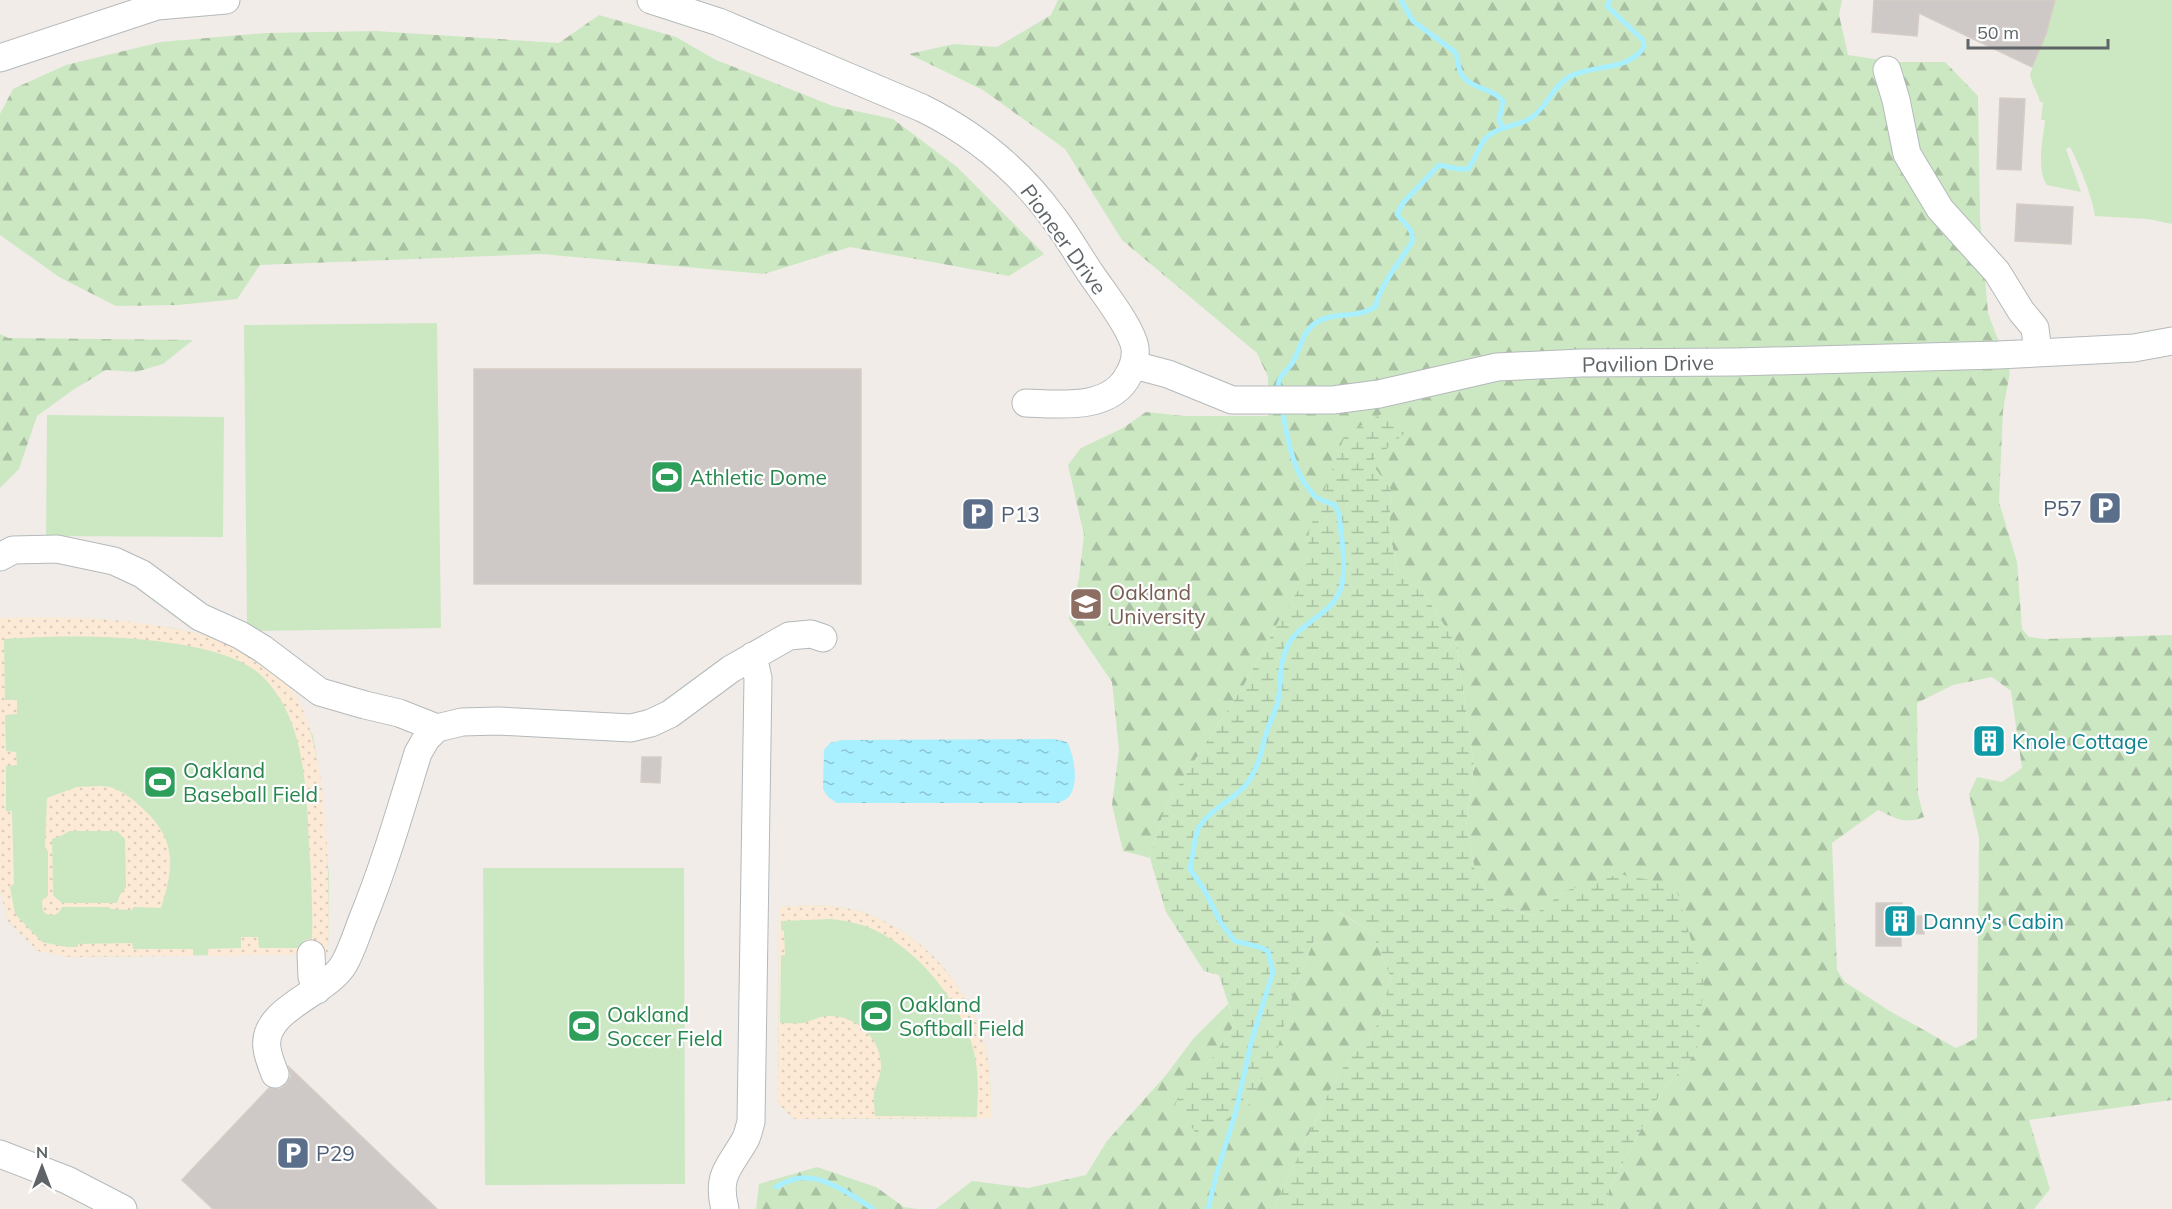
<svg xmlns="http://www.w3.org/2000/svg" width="2172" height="1209" font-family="Mulish,sans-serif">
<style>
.grass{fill:#cce8c3}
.forest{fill:url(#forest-firs);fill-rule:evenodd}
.wetland{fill:url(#wetland-marsh)}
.sand{fill:url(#sand-dots);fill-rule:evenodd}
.water{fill:url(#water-ripples)}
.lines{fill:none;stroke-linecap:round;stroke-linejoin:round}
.stream{stroke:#a8efff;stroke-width:5}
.building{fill:#cec9c6;stroke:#d6ccc5;stroke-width:1.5}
.minor-casing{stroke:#b4b9bb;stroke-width:29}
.minor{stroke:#fff;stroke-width:27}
.labels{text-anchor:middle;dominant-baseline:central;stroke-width:4.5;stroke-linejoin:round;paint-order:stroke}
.street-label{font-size:21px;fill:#5e6467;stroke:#fff}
.leisure-label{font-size:21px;fill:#27864d;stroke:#fff;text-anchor:start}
.service-label{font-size:21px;fill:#4e5e75;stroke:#fff;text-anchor:start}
.education-label{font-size:21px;fill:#785e54;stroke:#fff;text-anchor:start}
.culture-label{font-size:21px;fill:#0d838f;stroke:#fff;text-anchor:start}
</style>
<defs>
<pattern id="forest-firs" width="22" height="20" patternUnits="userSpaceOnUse" patternTransform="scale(1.5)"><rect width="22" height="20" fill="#cce8c3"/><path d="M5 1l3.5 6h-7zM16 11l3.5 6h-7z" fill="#a9c0a2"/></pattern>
<pattern id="wetland-marsh" width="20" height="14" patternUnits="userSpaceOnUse" patternTransform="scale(1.5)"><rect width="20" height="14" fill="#cce8c3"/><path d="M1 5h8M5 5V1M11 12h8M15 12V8" fill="none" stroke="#a9c0a2"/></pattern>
<pattern id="sand-dots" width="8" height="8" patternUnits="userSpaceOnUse" patternTransform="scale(1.5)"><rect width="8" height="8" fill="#fcead6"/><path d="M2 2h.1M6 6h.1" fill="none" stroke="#dacbbb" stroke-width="1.8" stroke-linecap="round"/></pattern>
<pattern id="water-ripples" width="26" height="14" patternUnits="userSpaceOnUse" patternTransform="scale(1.5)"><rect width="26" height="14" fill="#a8efff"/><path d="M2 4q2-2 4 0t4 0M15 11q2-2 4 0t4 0" fill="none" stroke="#8cc5d2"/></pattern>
</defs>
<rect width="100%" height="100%" fill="#f1ece7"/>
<!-- grass -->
<path class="grass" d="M 2055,0 L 2172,0 L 2172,224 L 2148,219 L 2095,216 C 2092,196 2080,166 2070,147 L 2066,149 L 2081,192 L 2047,185 C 2036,168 2043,140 2045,120 L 2041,120 L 2043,102 L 2040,102 C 2038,92 2031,84 2030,74 L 2046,34 Z
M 437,323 L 441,628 L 247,631 L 244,325 Z
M 47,415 L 224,417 L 223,537 L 46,536 Z
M 0,618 L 100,619 L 174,628 L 214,638 L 294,694 L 313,736 L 317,757 L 329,875 L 328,954 L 68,957 L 38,951 L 8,921 L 0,891 Z
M 483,868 L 684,868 L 685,1184 L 485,1185 Z
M 812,905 C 828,906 846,907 862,912 C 918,930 965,981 982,1036 C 991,1063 991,1091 991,1118 L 794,1119 L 778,1103 L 779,907 Z"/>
<!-- forest -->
<path class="forest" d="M 1058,0 L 1842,0 L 1839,15 L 1848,55 L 1894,62 L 1945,62 L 1978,96 L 1980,219 L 1988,313 L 2010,372 L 2003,410 L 1999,502 L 2017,562 L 2022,629 L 2029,637 L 2045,639 L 2172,635 L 2172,1100 L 2029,1120 L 2050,1189 L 2034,1209 L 1607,1209 L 1609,1189 L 1660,1094 L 1697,1052 L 1565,891 L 1533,916 L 1497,905 L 1476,875 L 1466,826 L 1474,765 L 1457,646 L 1423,591 L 1398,572 L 1389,530 L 1391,490 L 1370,462 L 1385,412 L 1309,531 L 1307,578 L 1280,619 L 1244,685 L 1165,806 L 1150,858 L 1123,851 L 1112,805 L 1119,750 L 1112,682 L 1069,619 L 1079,578 L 1084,535 L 1068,465 L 1081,448 L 1123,428 L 1146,412 L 1184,416 L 1268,416 L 1268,377 L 1257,353 L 1122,240 L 1065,149 L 983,90 L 909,54 L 954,44 L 997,47 L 1051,15 ZM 1992,677 L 2011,691 L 2022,768 L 2002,782 L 1977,777 L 1969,794 L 1979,838 L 1977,1038 L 1956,1048 L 1888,1010 L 1845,982 L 1837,970 L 1832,843 L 1878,810 C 1896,818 1904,825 1924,817 L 1918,795 L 1917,703 L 1953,685 Z
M 599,15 L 676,37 L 716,60 L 833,106 L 893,119 L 957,167 L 1044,254 L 1009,276 L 850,247 L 764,274 L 541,254 L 260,265 L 237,299 L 178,305 L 116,306 L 59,277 L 0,235 L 0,114 L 13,89 L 66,65 L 161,42 L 266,33 L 375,31 L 559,43 Z
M 0,334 L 8,338 L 193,340 L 163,364 L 136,372 L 106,370 L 73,390 L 37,416 L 19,469 L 0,488 Z
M 1338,912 L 1371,931 L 1391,978 L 1378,1024 L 1338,1074 L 1273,1209 L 936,1209 L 972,1181 L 1028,1188 L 1086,1175 L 1107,1141 L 1166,1075 L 1194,1038 L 1228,1004 L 1235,1024 L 1213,1057 L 1184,1084 L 1295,987 L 1317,933 Z
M 817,1167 L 876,1187 L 904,1207 L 917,1209 L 756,1209 L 759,1184 Z"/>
<!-- wetland -->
<path class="wetland" d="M 1385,412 L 1407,431 L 1371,462 L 1391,490 L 1389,530 L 1398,572 L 1423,591 L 1457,646 L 1474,765 L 1466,826 L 1476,875 L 1497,905 L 1533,916 L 1565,891 L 1619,874 L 1675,885 L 1704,984 L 1697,1052 L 1660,1094 L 1609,1189 L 1607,1209 L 1273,1209 L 1338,1074 L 1378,1024 L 1391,978 L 1371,931 L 1339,912 L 1317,933 L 1295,987 L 1277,1050 L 1248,1106 L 1199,1137 L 1175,1105 L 1184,1084 L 1213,1057 L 1235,1024 L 1219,975 L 1204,971 L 1166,912 L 1150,858 L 1165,806 L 1244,685 L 1280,619 L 1306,578 L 1309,531 L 1345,435 Z"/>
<!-- sand -->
<path class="sand" d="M 0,618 C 67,616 134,618 199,634 C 212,637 227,639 238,644 C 249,649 270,665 279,673 C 333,724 329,884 328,954 L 208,956 L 208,949 L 241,948 L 241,937 L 258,937 L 259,948 L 300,948 L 304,940 L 312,939 C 313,907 311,875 309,843 C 306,787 305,718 262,676 C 216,632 66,634 4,639 L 5,700 L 17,700 L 17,714 L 5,715 L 6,751 L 16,752 L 17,765 L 6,766 L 6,811 L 12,811 L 14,884 L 10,887 L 15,914 L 42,942 L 66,947 L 78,947 L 78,944 L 132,943 L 133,949 L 193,949 L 193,956 L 68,957 L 38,951 L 8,921 L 0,891 Z
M 77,787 C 88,787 100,785 110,787 C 121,790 133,799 141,807 C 176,838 175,865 161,908 L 134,907 L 132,910 L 111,909 L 109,907 L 62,907 C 58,916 50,918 43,911 L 42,901 L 48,895 L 48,851 L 45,848 L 47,798 ZM 69,831 L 117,831 L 125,839 L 126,887 L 120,895 L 117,903 L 62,903 L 53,895 L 52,839 L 63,835 Z
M 812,905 C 828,906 846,907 862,912 C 918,930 965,981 982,1036 C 991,1063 991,1091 991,1118 L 794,1119 L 778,1103 L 779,907 ZM 831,919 C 841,920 852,922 862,925 C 914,942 961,1001 974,1052 C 979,1073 978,1095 977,1117 L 875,1116 C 875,1109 873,1100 874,1093 C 876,1084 881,1076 881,1066 C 881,1037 854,1014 826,1016 C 818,1017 811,1021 803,1023 C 796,1024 787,1023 780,1023 L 781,955 L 785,955 L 784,931 L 781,930 L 781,921 Z"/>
<!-- water -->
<path class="water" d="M 1054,739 L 1067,742 C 1074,754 1079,783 1070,795 C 1068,799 1062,801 1058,803 L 837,803 L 828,797 L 823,789 L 824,750 L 830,743 L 842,740 Z"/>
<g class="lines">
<!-- stream -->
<path class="stream" d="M 1401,0 L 1413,21 L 1455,52 C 1459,59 1457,68 1462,75 C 1471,89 1493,88 1503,101 L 1499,120 L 1503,128
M 1279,393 C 1276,378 1282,376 1291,365 C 1300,352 1301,334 1314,324 C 1333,310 1358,320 1376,306 C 1377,290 1403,257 1412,242 C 1414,227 1404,225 1397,214 L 1403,203 L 1439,165 L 1458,169 L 1468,169 C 1476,159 1478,147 1486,138 C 1500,124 1523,127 1536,114 C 1548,103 1554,86 1569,77 C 1594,63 1626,73 1644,47 L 1643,40 L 1607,6 L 1610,0
M 776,1187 C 785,1182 797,1177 808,1178 C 829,1179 855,1197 873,1209
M 1208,1209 L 1216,1176 L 1236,1111 L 1251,1043 L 1273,972 L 1268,951 L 1259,947 L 1235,941 L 1221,923 L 1205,891 L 1190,869 C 1192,860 1195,835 1198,829 C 1210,808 1234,801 1248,782 C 1260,765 1261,750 1267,731 C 1270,721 1276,711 1278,701 C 1282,682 1278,667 1287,647 C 1298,623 1330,616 1340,591 C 1348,571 1341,535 1339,514 L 1335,505 C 1328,502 1318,500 1314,495 C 1292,473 1287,436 1282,408"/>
</g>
<!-- building -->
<path class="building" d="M 1874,0 L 2055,0 L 2046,34 L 2032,67 L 1919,13 L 1917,36 L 1872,32 Z
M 2000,98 L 2025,99 L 2021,170 L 1997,169 Z
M 2017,204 L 2073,207 L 2071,244 L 2015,241 Z
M 474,369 L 861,369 L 861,584 L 474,584 Z
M 642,757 L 661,757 L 660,783 L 641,782 Z
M 1876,903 L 1902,903 L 1901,916 L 1924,916 L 1924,934 L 1901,933 L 1901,946 L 1876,946 Z
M 289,1067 L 437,1209 L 213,1209 L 182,1180 L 269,1088 L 280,1089 L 287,1084 L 291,1076 Z"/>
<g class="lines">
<defs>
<path id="minor" d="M 651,0 L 719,22 L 922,108 C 975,134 1018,169 1053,217 C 1067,235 1078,255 1091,274 C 1103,292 1132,328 1135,348 C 1136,357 1133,367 1129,374 C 1111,411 1060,404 1026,403
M 0,58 L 157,6 L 226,0
M 1887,70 L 1896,100 L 1907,154 L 1940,209 L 1997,272 L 2021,311 L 2035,328 L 2038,353
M 1134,365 L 1168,374 L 1232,400 L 1333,400 L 1379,394 L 1497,367 L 1581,363 L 1736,362 L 1998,355 L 2134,348 L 2172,341
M 0,557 L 13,550 L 57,549 L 114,561 L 142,574 L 200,617 L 240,635 L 263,649 L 320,692 L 365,705 L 399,713 L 437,728 L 462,722 L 498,721 L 631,728 L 651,723 L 670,714 L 731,669 L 789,636 L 811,634 L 823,638
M 311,954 L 312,977 L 317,990
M 275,1074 C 272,1066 268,1057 267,1048 C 261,1009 328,993 344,964 C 352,950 357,933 363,918 C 385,864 401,808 418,753 L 426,739 L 437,728
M 0,1154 L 67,1180 L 123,1209
M 725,1209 C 716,1174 730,1167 745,1140 C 748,1135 749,1128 751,1122 L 758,678 L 753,656"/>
</defs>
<!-- minor casing -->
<use href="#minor" class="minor-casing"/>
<!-- minor -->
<use href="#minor" class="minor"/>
</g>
<!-- icons -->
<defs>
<symbol id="stadium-square" viewBox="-11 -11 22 22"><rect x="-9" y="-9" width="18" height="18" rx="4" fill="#2e9e5b" stroke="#fff"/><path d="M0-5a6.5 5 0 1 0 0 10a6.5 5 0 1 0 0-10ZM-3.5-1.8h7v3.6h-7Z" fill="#fff"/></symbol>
<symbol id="parking-square" viewBox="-11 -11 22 22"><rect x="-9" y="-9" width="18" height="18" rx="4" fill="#5c6f8a" stroke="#fff"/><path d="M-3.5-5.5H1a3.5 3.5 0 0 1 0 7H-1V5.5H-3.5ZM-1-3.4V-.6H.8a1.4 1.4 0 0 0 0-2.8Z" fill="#fff"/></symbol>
<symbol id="university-square" viewBox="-11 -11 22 22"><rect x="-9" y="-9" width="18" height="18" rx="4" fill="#8d6e63" stroke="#fff"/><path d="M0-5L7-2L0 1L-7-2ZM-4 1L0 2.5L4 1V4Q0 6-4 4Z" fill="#fff"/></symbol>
<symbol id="building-square" viewBox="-11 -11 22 22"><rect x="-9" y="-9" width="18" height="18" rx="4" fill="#0f9aa8" stroke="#fff"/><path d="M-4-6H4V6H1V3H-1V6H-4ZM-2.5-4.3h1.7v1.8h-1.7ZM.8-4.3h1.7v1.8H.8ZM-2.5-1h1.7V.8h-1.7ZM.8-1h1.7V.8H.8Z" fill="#fff"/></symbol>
</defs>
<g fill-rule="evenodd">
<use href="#stadium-square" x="648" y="458" width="38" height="38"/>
<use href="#parking-square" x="2086" y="489" width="38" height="38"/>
<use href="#parking-square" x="959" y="495" width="38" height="38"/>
<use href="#university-square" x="1067" y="585" width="38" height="38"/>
<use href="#building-square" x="1970" y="722" width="38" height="38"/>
<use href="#stadium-square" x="141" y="763" width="38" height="38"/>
<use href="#building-square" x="1881" y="902" width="38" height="38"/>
<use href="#stadium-square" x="857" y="997" width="38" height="38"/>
<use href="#stadium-square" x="565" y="1007" width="38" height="38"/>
<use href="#parking-square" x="274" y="1134" width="38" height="38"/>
</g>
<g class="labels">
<!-- street labels -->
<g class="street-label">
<text transform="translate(1064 239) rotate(54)">Pioneer Drive</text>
<text transform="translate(1648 363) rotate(-1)">Pavilion Drive</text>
</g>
<!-- leisure labels -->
<g class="leisure-label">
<text x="690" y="477">Athletic Dome</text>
<text x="183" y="770">Oakland<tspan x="183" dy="24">Baseball Field</tspan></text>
<text x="899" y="1004">Oakland<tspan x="899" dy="24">Softball Field</tspan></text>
<text x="607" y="1014">Oakland<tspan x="607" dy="24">Soccer Field</tspan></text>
</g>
<!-- service labels -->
<g class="service-label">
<text x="2082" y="508" text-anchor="end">P57</text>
<text x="1001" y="514">P13</text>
<text x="316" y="1153">P29</text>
</g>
<!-- education labels -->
<g class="education-label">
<text x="1109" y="592">Oakland<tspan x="1109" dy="24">University</tspan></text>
</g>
<!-- culture labels -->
<g class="culture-label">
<text x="2012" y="741">Knole Cottage</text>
<text x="1923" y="921">Danny's Cabin</text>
</g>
</g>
<!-- north arrow -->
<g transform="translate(42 1167)" stroke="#ffffff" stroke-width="4.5" paint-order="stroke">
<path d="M0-4.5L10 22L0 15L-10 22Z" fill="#5e6467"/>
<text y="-9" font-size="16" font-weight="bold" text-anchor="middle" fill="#5e6467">N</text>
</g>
<!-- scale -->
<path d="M1968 39v9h140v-9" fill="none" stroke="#5e6467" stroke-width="3"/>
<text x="1977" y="39" font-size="18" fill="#5e6467" stroke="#ffffff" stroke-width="4.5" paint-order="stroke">50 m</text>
</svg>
